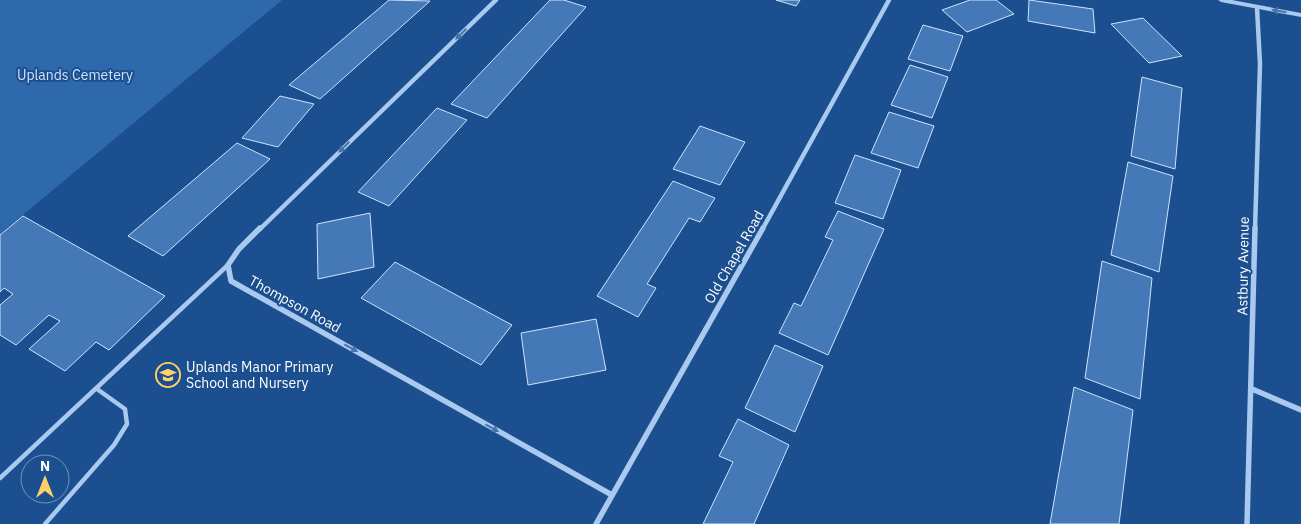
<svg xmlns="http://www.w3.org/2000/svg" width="1301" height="524" font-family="'IBM Plex Sans',sans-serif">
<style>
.green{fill:#2e69ad}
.building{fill:#4478b7;stroke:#cfe3fa}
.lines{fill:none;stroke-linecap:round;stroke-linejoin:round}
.service{stroke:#a9c9ee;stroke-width:4.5}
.minor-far1{stroke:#a9c9ee;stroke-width:4.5}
.minor{stroke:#a9c9ee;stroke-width:5.5}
.tertiary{fill:#a9c9ee;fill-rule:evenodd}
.oneway{fill:#4674ac}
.labels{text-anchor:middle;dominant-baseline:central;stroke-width:4;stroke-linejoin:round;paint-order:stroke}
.park-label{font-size:14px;fill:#cfe3fa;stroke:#1b4f8f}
.street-label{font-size:14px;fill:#fff;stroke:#1b4f8f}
.poi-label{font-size:14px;fill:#fff;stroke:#1b4f8f;text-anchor:start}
</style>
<rect width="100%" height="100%" fill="#1b4f8f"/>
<!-- green -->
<path class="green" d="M 0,0 L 282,0 L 0,234 Z"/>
<!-- building -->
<path class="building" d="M 389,0 L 430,1 L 320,99 L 289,85 Z
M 550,0 L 564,0 L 586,7 L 487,118 L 451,104 Z
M 776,0 L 800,0 L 796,6 Z
M 970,0 L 996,0 L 1014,14 L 967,32 L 942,10 Z
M 1029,0 L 1093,9 L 1095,33 L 1028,21 Z
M 1143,18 L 1182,56 L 1149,63 L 1111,24 Z
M 923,25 L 963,36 L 950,71 L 908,59 Z
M 910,65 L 948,77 L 932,118 L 891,105 Z
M 1142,77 L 1182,88 L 1175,169 L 1131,156 Z
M 280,96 L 314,104 L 278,147 L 242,138 Z
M 437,108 L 467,120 L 389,206 L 358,192 Z
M 889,112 L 934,126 L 918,168 L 871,153 Z
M 700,126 L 745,142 L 720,185 L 673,169 Z
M 237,143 L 270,159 L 163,256 L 128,236 Z
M 855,155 L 901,170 L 883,219 L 835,203 Z
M 1128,162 L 1173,176 L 1159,272 L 1111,255 Z
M 673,181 L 715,198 L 700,222 L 689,218 L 647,284 L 656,288 L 638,317 L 597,296 Z
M 838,211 L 884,229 L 828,355 L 779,333 L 794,303 L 801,306 L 833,240 L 825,237 Z
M 370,213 L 374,267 L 318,279 L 317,224 Z
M 23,216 L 165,296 L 109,350 L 96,342 L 65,371 L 29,349 L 60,321 L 49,315 L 16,345 L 0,335 L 0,305 L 13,294 L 4,288 L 0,292 L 0,235 Z
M 1102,261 L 1152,278 L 1140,399 L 1085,378 Z
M 395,262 L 512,325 L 481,365 L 361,298 Z
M 596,319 L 606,370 L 528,385 L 521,333 Z
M 775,345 L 823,366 L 795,432 L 745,408 Z
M 1074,387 L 1133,410 L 1119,524 L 1050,524 Z
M 738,419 L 789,445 L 754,524 L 703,524 L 733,462 L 719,456 Z"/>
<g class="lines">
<!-- service -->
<path class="service" d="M 0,478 L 228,265
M 45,524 L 114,445 L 127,424 L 125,409 L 97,389"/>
<!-- minor-far1 -->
<path class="minor-far1" d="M 259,230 L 496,0
M 762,230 L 889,0
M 1255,230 L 1260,64 L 1257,8"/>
<!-- minor -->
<path class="minor" d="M 260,228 L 239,249 L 228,265 L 231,281 L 612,495
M 1252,389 L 1301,410
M 596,524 L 763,228
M 1247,524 L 1255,228"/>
<!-- tertiary -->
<path class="tertiary" d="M 1218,0 L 1232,0 L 1301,13 L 1301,17 L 1221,2 Z"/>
</g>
<!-- one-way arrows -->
<defs><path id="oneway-solid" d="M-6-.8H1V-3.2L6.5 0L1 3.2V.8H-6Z" transform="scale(1.25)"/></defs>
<g class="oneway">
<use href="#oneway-solid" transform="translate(1279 11) rotate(-171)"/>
<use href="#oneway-solid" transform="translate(461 34) rotate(136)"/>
<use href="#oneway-solid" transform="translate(344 147) rotate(136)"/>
<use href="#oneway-solid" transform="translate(351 348) rotate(29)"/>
<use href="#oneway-solid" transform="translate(492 428) rotate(29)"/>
</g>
<!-- icons -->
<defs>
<symbol id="school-ring" viewBox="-11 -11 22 22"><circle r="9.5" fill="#1b4f8f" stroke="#ffd166" stroke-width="1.5"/><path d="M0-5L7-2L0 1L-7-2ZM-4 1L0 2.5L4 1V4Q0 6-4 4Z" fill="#ffd166"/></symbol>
</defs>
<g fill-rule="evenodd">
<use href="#school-ring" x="154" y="361" width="28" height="28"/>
</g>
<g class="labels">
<!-- park labels -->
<g class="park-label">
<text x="75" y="75">Uplands Cemetery</text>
</g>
<!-- street labels -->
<g class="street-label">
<text transform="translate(734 257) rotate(-60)">Old Chapel Road</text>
<text transform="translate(1243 266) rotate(-89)">Astbury Avenue</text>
<text transform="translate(295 304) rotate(29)">Thompson Road</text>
</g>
<!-- poi labels -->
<g class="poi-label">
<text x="186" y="367">Uplands Manor Primary<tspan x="186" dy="16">School and Nursery</tspan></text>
</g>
</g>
<!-- north arrow -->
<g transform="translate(45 479)"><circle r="24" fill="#1b4f8f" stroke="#7695bc"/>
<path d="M0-4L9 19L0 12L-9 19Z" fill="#ffd166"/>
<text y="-8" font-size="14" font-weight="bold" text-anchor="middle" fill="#ffffff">N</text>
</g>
</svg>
